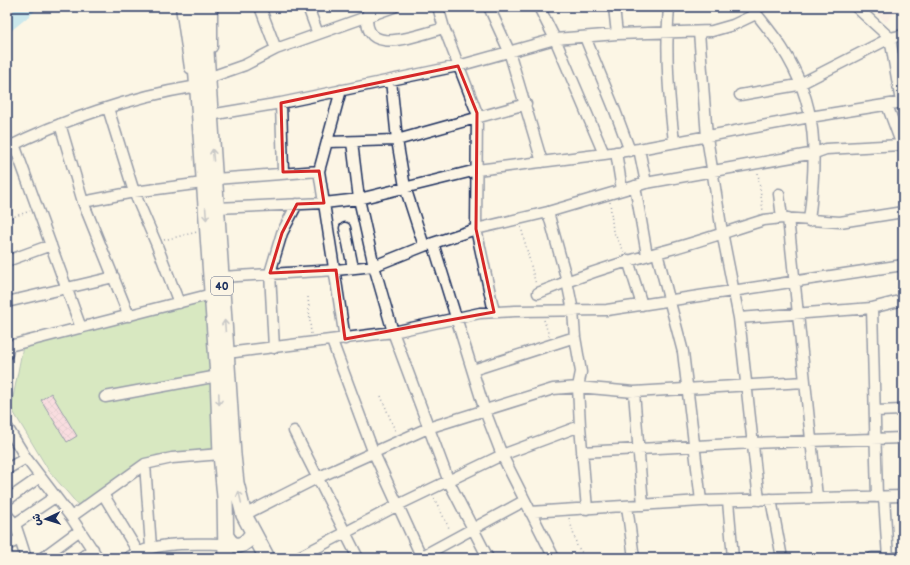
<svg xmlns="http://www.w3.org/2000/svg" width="910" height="565" font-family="'Balsamiq Sans','Playpen Sans Arabic',sans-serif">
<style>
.built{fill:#fae4e1}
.park{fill:#add896;stroke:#64847a}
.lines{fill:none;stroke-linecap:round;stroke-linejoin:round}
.river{stroke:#91d7f3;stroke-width:14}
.building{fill:url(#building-cross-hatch);stroke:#1b2f5e}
.minor-casing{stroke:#1b2f5e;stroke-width:13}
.highway-casing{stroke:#1b2f5e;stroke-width:18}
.path{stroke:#1b2f5e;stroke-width:1.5;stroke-dasharray:1 3;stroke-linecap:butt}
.minor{stroke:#fcf5e5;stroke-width:10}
.highway{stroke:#fcf5e5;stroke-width:15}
.oneway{stroke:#8c92a2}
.marked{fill:none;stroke:#d62828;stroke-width:3;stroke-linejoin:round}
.labels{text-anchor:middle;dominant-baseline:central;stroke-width:4;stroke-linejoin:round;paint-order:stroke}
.shield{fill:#fcf5e5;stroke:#5e6a86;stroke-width:1}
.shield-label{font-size:11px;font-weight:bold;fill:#1b2f5e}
</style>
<defs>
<pattern id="building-cross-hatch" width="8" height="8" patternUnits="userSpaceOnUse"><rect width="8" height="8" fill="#f5bed8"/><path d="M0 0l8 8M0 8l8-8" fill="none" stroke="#d1a4bc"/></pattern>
</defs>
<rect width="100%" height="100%" fill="#fcf5e5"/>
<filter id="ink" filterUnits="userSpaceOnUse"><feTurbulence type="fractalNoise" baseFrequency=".025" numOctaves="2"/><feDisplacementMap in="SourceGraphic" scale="8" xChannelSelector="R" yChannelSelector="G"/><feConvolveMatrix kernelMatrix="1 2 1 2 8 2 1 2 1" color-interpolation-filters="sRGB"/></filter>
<g filter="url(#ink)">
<!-- built -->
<path class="built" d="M 870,7 L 900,7 L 886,22 Z"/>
<!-- park -->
<path class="park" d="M 206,300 L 217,448 L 156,455 L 79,506 L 49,471 L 11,408 L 23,346 Z"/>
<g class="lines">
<!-- river -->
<path class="river" d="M 7,25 L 29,7"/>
</g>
<!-- building -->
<path class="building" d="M 51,393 L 77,436 L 67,442 L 41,400 Z"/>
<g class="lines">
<defs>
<path id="minor" d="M 181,7 L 190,68
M 260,7 L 276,49
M 308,7 L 318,34
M 369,7 C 356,61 417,35 444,28
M 438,7 L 444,28 L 477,113 L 476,229 L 494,312
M 489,7 L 509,51 L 542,162
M 539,7 L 555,39 L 604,154 L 639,149 L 810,117 L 903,102
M 614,7 L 617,34
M 669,7 C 665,52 669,97 674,142
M 751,7 C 761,20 773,34 782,48 C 819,105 817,156 809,221
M 856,7 L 890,38 L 901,102
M 699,32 L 707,137 L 722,232 L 739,318 L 759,500
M 585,37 L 614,108 L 630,151
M 212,47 L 212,7
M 209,73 L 208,78 L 245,65 L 276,49 L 394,7
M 391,80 L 397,140 L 405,187 L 424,246
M 341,90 L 319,171 L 345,339
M 740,95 L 798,85 L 890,38 L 903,35
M 281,103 L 283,172
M 887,105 L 903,148
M 108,108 L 134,192 L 156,243 L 179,303
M 210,115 L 281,103 L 458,66 L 555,39 L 617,34 L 712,31 L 733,25 L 756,14
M 60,124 L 83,202 L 129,316
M 328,142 L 397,140 L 526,104
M 352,142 L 359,199 L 374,266 L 393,332 L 449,482 L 488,558
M 14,144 L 81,328
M 7,148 C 59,121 135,96 192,87
M 639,149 L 646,183
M 616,152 L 622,190
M 215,179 L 319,171
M 635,186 L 647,255
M 779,194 L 782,218
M 83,202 L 134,192 L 203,183
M 217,208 L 324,203 L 359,199 L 477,170 L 604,154
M 548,212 L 567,281 L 573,311 L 575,337 L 581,372 L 578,387 L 580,426 L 587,509
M 788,218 L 817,497
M 345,228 L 353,268
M 433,243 L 485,411 L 502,455 L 554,558
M 657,253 L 683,352 L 701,501
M 628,260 L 642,305
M 7,261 L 51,245
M 222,277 L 336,270 L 374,266 L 424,246 L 476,229 L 548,212 L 646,183 L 815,153 L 826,149 L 901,145
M 538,293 C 577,277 616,264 656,253 C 693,244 728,231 764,220 L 782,218 L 840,222 L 903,212
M 7,302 L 114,277
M 872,308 L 877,497
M 739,318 L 872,308 L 903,300
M 332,341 L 373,451 L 422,558
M 274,348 L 270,273 L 282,233 L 297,204
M 227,353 L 393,332 L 480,313 L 515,311 L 607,310 L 903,265
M 7,354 L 9,346 L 212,294
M 473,370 L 575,337
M 634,392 L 643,505
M 105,397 L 218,376
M 876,411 L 903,410
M 7,427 L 26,458 L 71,517 L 98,558
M 294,431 L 358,558
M 582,452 L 753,443 L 903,438
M 145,464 L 151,547
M 7,469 L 26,458
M 103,494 L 138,552
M 884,497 L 888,558
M 771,499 L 782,558
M 7,500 L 40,477
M 728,501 L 733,558
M 627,506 L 634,558
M 530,512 L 701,501 L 903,496
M 7,515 L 15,524 L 20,539 L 7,545
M 244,515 L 317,478 L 428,428 L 553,389 L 578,387 L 634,392 L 805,382
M 71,517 L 145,464 L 172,458 L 221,454
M 15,524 L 55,497
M 20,539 L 26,558
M 42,558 L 80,530
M 81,558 L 93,549
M 127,558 C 158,540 192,544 226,544
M 297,558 L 398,505 L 502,455 L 580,426
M 419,558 L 524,501
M 872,558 L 901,558"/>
<path id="highway" d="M 192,7 L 218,376 L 221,454 L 225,497 L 226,558
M 203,7 L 233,455 L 236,483 L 244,515 L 267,558
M 226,536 C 234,551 245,546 253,533"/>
</defs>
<!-- minor casing -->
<use href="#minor" class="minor-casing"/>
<!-- highway casing -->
<use href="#highway" class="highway-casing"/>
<!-- path -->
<path class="path" d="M 758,173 L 763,211
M 610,202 L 613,231 L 625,253
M 7,219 L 30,211
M 521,227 L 536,285
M 164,240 L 197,232
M 308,297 L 311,334
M 544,320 L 549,336
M 381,396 L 396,433
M 434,498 L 450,530
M 569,518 L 577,546 L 586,558
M 191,553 L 197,558"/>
<!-- minor -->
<use href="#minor" class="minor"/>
<!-- highway -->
<use href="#highway" class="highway"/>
</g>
<!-- one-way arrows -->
<defs><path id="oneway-shaft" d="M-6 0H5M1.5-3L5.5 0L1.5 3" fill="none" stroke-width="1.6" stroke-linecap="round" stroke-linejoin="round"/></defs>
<g class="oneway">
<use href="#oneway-shaft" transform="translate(213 155) rotate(-95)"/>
<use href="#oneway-shaft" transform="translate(206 214) rotate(86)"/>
<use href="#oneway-shaft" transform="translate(225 326) rotate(-94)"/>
<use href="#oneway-shaft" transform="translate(219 399) rotate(88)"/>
<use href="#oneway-shaft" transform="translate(240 497) rotate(-103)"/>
</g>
</g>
<!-- marked area -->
<path d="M0 0H910V565H0ZM 458,66 L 477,113 L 476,229 L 494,312 L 345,339 L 336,270 L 270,273 L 282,233 L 297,204 L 324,203 L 319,171 L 283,172 L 281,103 Z" fill="#fcf5e5" fill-opacity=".55" fill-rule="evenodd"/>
<path class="marked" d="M 458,66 L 477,113 L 476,229 L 494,312 L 345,339 L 336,270 L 270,273 L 282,233 L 297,204 L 324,203 L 319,171 L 283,172 L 281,103 Z"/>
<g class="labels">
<!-- shield labels -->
<rect class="shield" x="211" y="277" width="22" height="18" rx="3"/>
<g class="shield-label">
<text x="222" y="286">40</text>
</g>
</g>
<!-- margin -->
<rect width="910" height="565" fill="none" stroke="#fcf5e5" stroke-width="24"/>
<rect x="12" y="12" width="886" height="541" fill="none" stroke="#1b2f5e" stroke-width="1.5" filter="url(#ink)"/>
<!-- north arrow -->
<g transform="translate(46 519) rotate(266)" stroke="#fcf5e5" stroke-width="3" paint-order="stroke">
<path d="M0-3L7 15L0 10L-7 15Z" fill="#1b2f5e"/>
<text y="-6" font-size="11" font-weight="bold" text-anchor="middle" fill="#1b2f5e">ش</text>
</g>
</svg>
